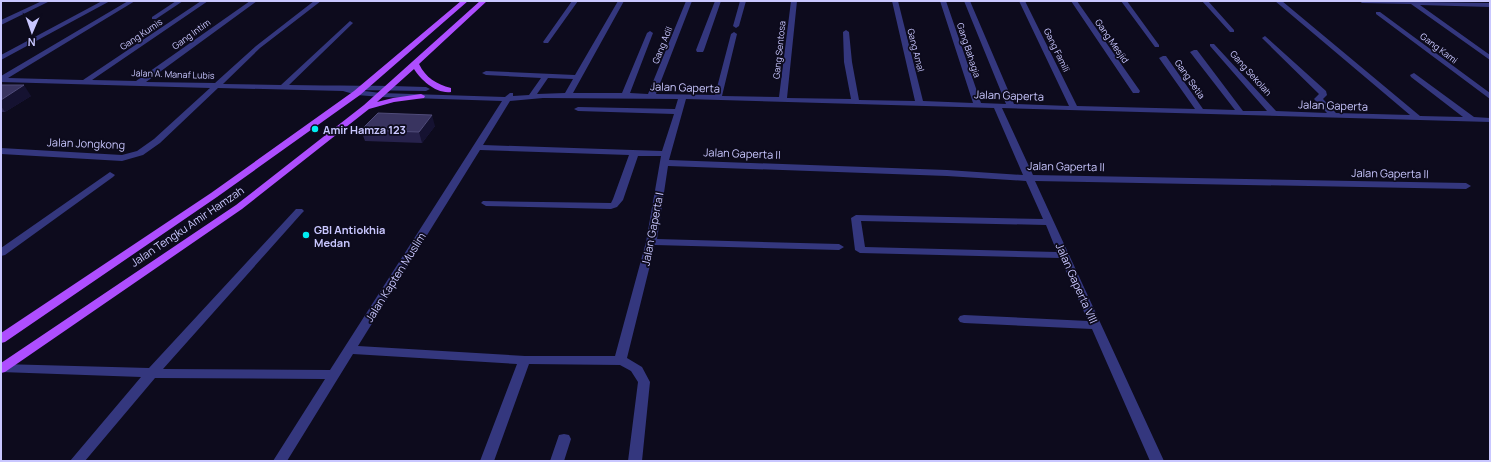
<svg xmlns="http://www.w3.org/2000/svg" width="1491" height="462" font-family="Manrope,sans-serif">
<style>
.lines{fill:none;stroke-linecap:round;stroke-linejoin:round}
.minor{fill:#34377e;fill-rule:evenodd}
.major{fill:#ae4eff;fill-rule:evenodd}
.wall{fill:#27224c}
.shaded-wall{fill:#151231}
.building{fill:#393460;stroke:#4f4b79}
.poi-dot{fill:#00eef2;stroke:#0d0b1d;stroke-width:1.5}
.labels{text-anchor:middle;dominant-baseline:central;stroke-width:3.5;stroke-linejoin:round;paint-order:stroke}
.far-street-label{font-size:9px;fill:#c9c7ff;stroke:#0d0b1d}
.street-label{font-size:11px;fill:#c9c7ff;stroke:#0d0b1d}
.poi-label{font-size:11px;font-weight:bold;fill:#c9c7ff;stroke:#0d0b1d;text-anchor:start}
</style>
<rect width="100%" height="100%" fill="#0d0b1d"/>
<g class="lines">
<!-- minor -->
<path class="minor" d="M 42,1 L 50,1 L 1,25 L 1,20 Z
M 102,1 L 110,1 L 1,60 L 1,55 Z
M 128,1 L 135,1 L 8,78 L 83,80 L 201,1 L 208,1 L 92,80 L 136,81 L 250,1 L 257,1 L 146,82 L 215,83 L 256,46 L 314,1 L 321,1 L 260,48 L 223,84 L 281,85 L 350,21 L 353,23 L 352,24 L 289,85 C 335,86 380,85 426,87 L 430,89 L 426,91 L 356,90 L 381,93 L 505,97 L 510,93 L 513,93 L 513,96 L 529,95 L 541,78 L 486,75 L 482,73 L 486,71 L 575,75 L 618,1 L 624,1 L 573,93 L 622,93 L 647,33 L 650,31 L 653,33 L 630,93 L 648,94 L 686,1 L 692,1 L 656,94 L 715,95 L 731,34 L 734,32 L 737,34 L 722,96 L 779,97 L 791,1 L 797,1 L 787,98 L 851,99 L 844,62 L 843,32 L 846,30 L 849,32 L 852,62 L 859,100 L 915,101 L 892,1 L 898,1 L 923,101 L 973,103 L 940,1 L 946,1 L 981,103 L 1006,104 L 964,1 L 970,1 L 1014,104 L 1069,106 L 1019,1 L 1025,1 L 1077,106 L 1195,109 L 1159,58 L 1163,56 L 1166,56 L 1203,109 L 1235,110 L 1190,52 L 1194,50 L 1197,50 L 1243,111 L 1267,111 L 1210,46 L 1210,44 L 1214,44 L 1276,111 L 1327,113 L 1314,99 L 1319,94 L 1263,39 L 1262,38 L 1265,36 L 1326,91 L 1327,95 L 1323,99 L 1336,113 L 1410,115 L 1275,1 L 1282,1 L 1420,116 L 1463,117 L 1411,77 L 1410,75 L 1414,73 L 1474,117 L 1490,118 L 1490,122 L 1002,108 L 1033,175 L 1466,183 L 1471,186 L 1466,189 L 1035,181 L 1164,461 L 1150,461 L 1092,329 L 964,323 L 960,322 L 958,319 L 960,316 L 964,315 L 1088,321 L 1060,258 L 860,253 L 855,250 L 851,218 L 856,215 L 1043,219 L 1026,181 L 947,176 L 668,166 L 657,239 L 839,244 L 844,247 L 839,250 L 655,245 L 627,358 L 642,367 L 650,382 L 642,461 L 628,461 L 638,382 L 631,371 L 620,365 L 529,364 L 494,461 L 480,461 L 517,364 L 353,354 L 287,461 L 273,461 L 325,379 L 155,378 L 85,461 L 70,461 L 141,377 L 1,372 L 1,364 L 149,368 L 296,209 L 302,209 L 304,211 L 302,213 L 163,369 L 330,370 L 502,101 L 381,97 L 357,95 L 343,91 L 218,88 L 160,143 L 143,155 L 122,161 L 1,154 L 1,148 L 122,155 L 137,151 L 154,139 L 210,88 L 1,82 L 1,76 ZM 548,78 L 573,79 L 565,93 L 537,94 ZM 543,98 L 678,99 L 675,109 L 578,107 L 574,109 L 578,111 L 674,114 L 662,151 L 483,145 L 510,101 ZM 686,99 L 994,108 L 1023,175 L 947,170 L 669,160 ZM 480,150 L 629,155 L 613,199 L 611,203 L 483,201 L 481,203 L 486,206 L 611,209 L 617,207 L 623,200 L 638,156 L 661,156 L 646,242 L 615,356 L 525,356 L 358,346 ZM 861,221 L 1046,225 L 1057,252 L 865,247 Z
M 176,1 L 183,1 L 156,19 L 152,19 L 152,17 Z
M 572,1 L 578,1 L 548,43 L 544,43 L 543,42 Z
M 715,1 L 721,1 L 704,50 L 703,52 L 697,52 L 696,50 Z
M 740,1 L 746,1 L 739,26 L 736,28 L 733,26 Z
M 1071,1 L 1077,1 L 1140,91 L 1139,93 L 1133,93 Z
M 1121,1 L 1127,1 L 1159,45 L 1159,47 L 1155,47 Z
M 1202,1 L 1208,1 L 1234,30 L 1234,32 L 1230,32 Z
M 1359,1 L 1490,3 L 1490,7 L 1420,5 L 1490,55 L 1490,60 L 1411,4 L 1362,3 Z
M 1376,12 L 1380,12 L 1490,93 L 1490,99 L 1376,14 Z
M 110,172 L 115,175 L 113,177 L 5,255 L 1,256 L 1,248 Z
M 564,434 L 569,435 L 571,439 L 564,461 L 550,461 L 559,435 Z"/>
<!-- major -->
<path class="major" d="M 461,1 L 468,1 L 360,95 L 217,197 L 5,342 L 1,343 L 1,333 L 211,193 L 354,91 Z
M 480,1 L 487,1 L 419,64 C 426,78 436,84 451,88 L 451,92 C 436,94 421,80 414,69 L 377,102 L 393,98 L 421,94 L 425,96 L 424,98 L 394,102 L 369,109 L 242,209 L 5,372 L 1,373 L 1,363 L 236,205 L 364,105 Z"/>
</g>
<!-- wall -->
<path class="wall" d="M 1,85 L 31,96 L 5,112 L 1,112 Z
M 435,126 L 422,143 L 365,141 L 361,130 Z"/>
<!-- shaded-wall -->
<path class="shaded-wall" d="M 24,85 L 31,96 L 5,112 L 1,106 L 1,100 Z
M 432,115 L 435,126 L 422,143 L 419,132 Z"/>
<!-- building -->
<path class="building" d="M 1,85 L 24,85 L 1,100 Z
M 378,113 L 432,115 L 419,132 L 361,130 Z"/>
<!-- markers -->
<g class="poi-dot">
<circle cx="315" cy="129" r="4"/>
<circle cx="306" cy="235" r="4"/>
</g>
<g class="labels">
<!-- far-street labels -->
<g class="far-street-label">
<text transform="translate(141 34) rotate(-34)">Gang Kumis</text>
<text transform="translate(191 34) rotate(-36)">Gang Intim</text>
<text transform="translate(1112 41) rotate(55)">Gang Mesjid</text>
<text transform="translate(662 45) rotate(-68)">Gang Adil</text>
<text transform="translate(1439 48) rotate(37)">Gang Kami</text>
<text transform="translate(779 50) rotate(-84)">Gang Sentosa</text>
<text transform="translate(916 50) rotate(76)">Gang Amal</text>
<text transform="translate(969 50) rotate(72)">Gang Bahagia</text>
<text transform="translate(1057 50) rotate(64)">Gang Famili</text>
<text transform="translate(1251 73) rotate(48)">Gang Sekolah</text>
<text transform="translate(173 74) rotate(2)">Jalan A. Manaf Lubis</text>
<text transform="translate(1190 79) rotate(55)">Gang Setia</text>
</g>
<!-- street labels -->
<g class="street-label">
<text transform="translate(685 87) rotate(2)">Jalan Gaperta</text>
<text transform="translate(1009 95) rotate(2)">Jalan Gaperta</text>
<text transform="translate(1333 105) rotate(2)">Jalan Gaperta</text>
<text transform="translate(86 143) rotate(2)">Jalan Jongkong</text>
<text transform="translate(742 153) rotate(2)">Jalan Gaperta II</text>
<text transform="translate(1066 166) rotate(1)">Jalan Gaperta II</text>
<text transform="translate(1390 173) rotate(1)">Jalan Gaperta II</text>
<text transform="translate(187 226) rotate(-34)">Jalan Tengku Amir Hamzah</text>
<text transform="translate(652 229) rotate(-79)">Jalan Gaperta I</text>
<text transform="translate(395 277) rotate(-58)">Jalan Kapten Muslim</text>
<text transform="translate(1077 283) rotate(66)">Jalan Gaperta VIII</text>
</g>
<!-- poi labels -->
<g class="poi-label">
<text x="323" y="129">Amir Hamza 123</text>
<text x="314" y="229">GBI Antiokhia<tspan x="314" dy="13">Medan</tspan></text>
</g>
</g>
<!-- border -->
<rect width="1491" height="462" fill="none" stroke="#c9c7ff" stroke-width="4"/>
<!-- north arrow -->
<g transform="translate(32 32) rotate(182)" stroke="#0d0b1d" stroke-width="3" paint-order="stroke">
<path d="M0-3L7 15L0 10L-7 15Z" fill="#c9c7ff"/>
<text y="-6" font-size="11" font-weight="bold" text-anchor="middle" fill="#c9c7ff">N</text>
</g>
</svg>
